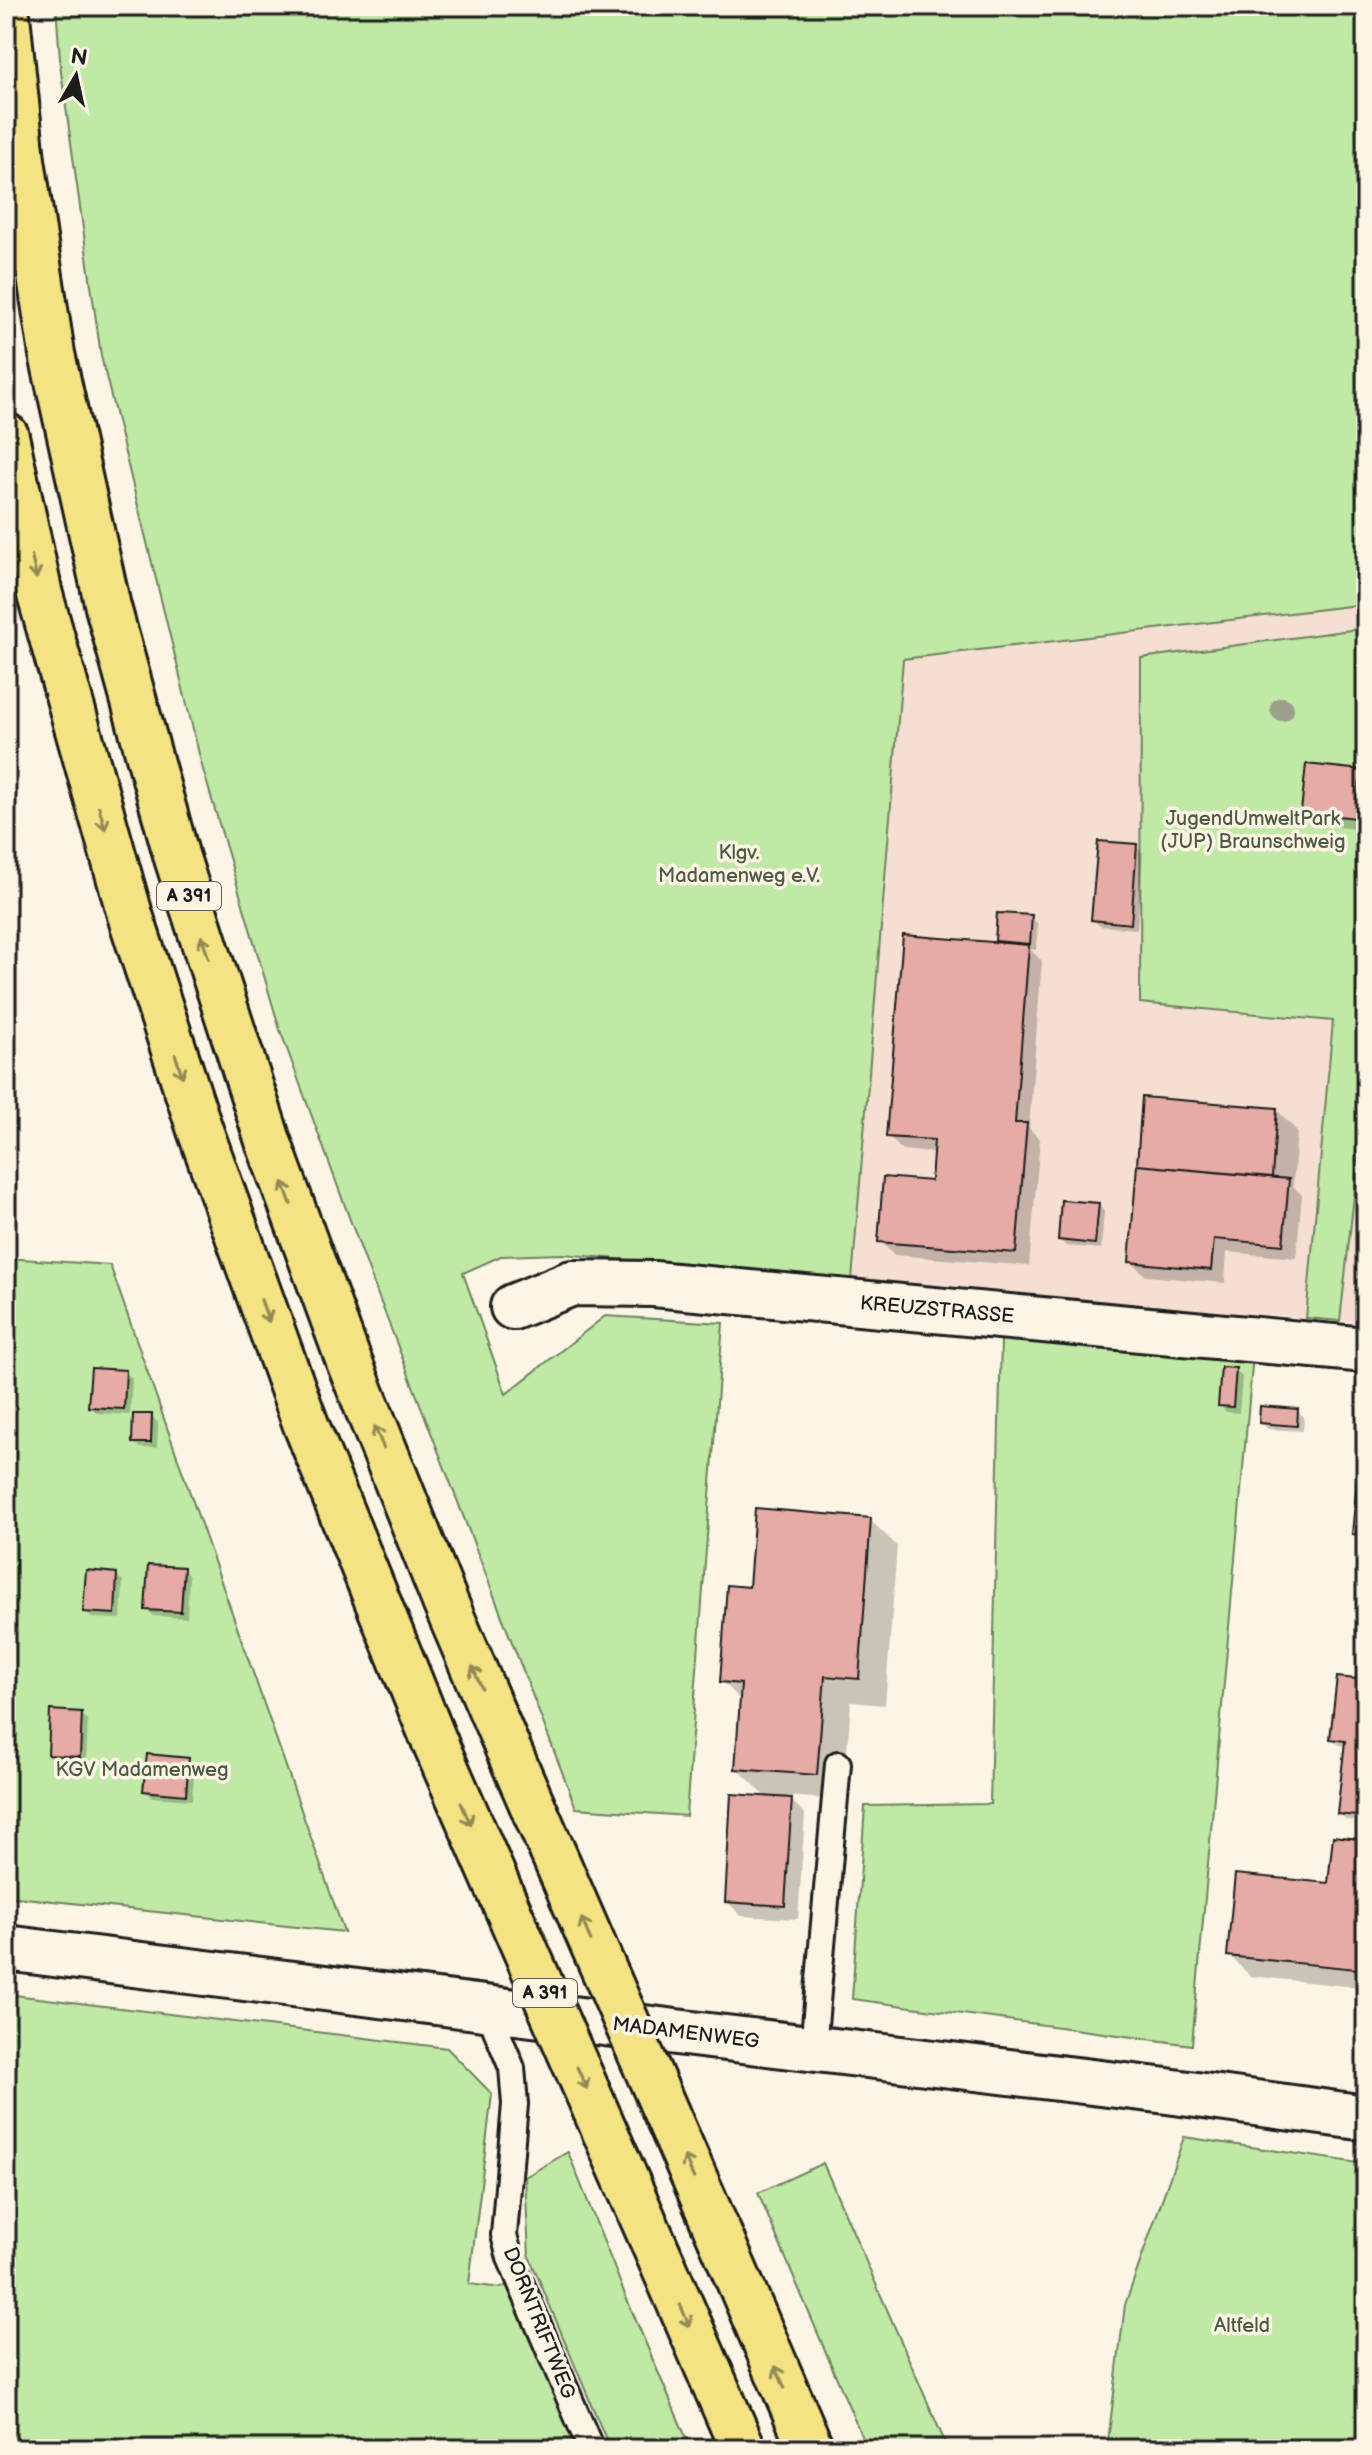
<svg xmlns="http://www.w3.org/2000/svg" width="1372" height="2455" font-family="'Balsamiq Sans',sans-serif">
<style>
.built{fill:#f5dfd2}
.green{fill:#bfe9a5;stroke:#6e8260;stroke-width:2}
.shadow{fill:#0003}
.building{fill:#e6aba5;stroke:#1c1c1c;stroke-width:2}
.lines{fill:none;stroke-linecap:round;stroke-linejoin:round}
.lane-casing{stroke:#1c1c1c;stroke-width:30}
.street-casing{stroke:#1c1c1c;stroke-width:50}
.highway-casing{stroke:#1c1c1c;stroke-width:50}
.lane{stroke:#fcf5e5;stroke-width:24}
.street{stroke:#fcf5e5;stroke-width:44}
.highway{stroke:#f4e382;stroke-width:44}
.highway-bridge-casing{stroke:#1c1c1c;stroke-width:50;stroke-linecap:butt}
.highway-bridge{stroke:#f4e382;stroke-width:44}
.tree{fill:#9ca08d}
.oneway{stroke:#938954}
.labels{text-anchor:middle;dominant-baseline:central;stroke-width:7;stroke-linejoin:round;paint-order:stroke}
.shield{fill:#fcf5e5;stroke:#5f5d58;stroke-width:2}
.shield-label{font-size:18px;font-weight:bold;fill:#1c1c1c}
.park-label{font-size:20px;fill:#4d5a45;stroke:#fcf5e5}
.street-label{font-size:20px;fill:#1c1c1c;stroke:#fcf5e5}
</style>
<rect width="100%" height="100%" fill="#fcf5e5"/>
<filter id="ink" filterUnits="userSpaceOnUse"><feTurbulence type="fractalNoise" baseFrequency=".0125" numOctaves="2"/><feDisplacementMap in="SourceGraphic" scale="16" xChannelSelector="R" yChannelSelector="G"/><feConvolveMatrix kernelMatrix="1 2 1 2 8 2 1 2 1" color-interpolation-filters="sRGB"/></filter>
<g filter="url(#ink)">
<!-- built -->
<path class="built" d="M 1366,604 L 1366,1323 L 852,1280 L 903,659 Z"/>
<!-- green -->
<path class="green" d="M 56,6 L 1366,6 L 1366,604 L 903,659 L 852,1280 L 563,1254 L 501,1256 L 463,1273 L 506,1394 L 605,1316 L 723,1323 L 686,1816 L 576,1808 L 376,1290 L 280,1030 L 202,766 L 101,356 L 61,72 Z
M 1366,628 L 1366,1089 L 1340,1321 L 1306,1318 L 1333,1021 L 1140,1003 L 1141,658 Z
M 6,1258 L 110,1265 L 344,1932 L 6,1896 Z
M 1001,1338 L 1253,1355 L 1192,2045 L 852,1999 L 865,1806 L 990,1804 Z
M 6,1994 L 447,2048 L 492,2094 L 469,2284 L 501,2288 L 509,2284 L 577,2449 L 6,2449 Z
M 1184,2137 L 1366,2164 L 1366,2289 L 1359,2346 L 1366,2348 L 1366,2449 L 1107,2449 L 1125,2305 Z
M 568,2152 L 626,2297 L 691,2449 L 610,2449 L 529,2256 L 525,2177 Z
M 823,2163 L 948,2449 L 867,2449 L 758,2193 Z"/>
<!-- shadow -->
<path class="shadow" d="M 1360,771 L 1366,778 L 1366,830 L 1317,825 L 1303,811 Z
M 1136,846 L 1143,853 L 1137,929 L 1100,926 L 1093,920 Z
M 1031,917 L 1038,924 L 1036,950 L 1030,949 L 1042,961 L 1029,1128 L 1040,1139 L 1029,1266 L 894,1255 L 880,1241 L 933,1183 L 935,1153 L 902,1150 L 888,1136 L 1001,945 L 997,941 Z
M 1144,1099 L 1277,1110 L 1297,1131 L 1293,1186 L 1302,1195 L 1296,1258 L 1227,1252 L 1225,1283 L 1146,1276 L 1131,1262 Z
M 1098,1205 L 1104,1211 L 1101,1249 L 1066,1246 L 1060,1240 Z
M 1235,1370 L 1242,1377 L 1239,1413 L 1226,1412 L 1220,1405 Z
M 125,1372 L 132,1378 L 130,1415 L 97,1413 L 90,1406 Z
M 1298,1411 L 1304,1417 L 1303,1431 L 1268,1429 L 1261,1422 Z
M 152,1416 L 158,1423 L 157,1448 L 140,1448 L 134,1442 Z
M 1366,1463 L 1366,1540 L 1360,1540 L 1354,1533 Z
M 870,1520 L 897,1546 L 885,1705 L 851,1702 L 843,1800 L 787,1796 L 805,1814 L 798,1919 L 741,1916 L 727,1901 L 768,1799 L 737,1768 L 742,1701 L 722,1681 L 751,1589 Z
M 183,1569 L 189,1576 L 187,1618 L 154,1616 L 147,1609 Z
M 116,1575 L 123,1581 L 121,1619 L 92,1618 L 86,1611 Z
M 1366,1682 L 1366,1822 L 1346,1820 L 1339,1813 L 1346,1746 L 1339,1745 L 1332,1738 Z
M 81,1714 L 88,1720 L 86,1763 L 56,1761 L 50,1754 Z
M 188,1760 L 195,1766 L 192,1800 L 152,1797 L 145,1790 Z
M 1366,1842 L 1366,1988 L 1250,1976 L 1229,1955 L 1330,1885 Z"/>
<!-- building -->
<path class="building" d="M 1306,764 L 1361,770 L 1356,818 L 1301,812 Z
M 1098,841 L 1137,844 L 1131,924 L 1091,920 Z
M 997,913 L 1032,915 L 1030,944 L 995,941 Z
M 903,935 L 1029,945 L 1015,1123 L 1027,1123 L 1016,1253 L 878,1242 L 883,1177 L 931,1181 L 934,1140 L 886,1137 Z
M 1142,1097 L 1277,1108 L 1272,1177 L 1137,1165 Z
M 1137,1165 L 1289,1179 L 1283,1245 L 1214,1239 L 1211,1270 L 1129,1262 Z
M 1061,1200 L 1099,1203 L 1095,1244 L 1058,1240 Z
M 1221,1367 L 1236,1368 L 1233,1407 L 1218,1406 Z
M 91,1368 L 126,1370 L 124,1409 L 88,1407 Z
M 1260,1406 L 1298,1409 L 1297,1426 L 1259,1423 Z
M 133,1414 L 152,1414 L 151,1443 L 132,1443 Z
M 1359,1460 L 1366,1461 L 1366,1535 L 1352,1534 Z
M 755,1508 L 871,1518 L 859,1679 L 825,1676 L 817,1775 L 735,1769 L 741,1684 L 720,1682 L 727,1585 L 749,1587 Z
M 148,1565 L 184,1567 L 181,1612 L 145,1610 Z
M 86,1570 L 117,1573 L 115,1614 L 83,1612 Z
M 1337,1677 L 1366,1680 L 1366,1817 L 1337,1814 L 1345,1741 L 1330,1739 Z
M 50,1710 L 82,1712 L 80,1757 L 48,1755 Z
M 147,1754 L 189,1758 L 186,1795 L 143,1791 Z
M 731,1794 L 792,1798 L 785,1906 L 725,1902 Z
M 1333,1836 L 1366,1840 L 1366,1970 L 1227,1956 L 1235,1874 L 1328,1883 Z"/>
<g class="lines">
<defs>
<path id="lane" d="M 487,2008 L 512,2068 L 515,2104 L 504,2235 L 510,2258 L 591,2449
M 813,2048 L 838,1764"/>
<path id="street" d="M 513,1307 L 572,1283 L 654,1284 L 1366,1350
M 6,1948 L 684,2033 L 1167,2091 L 1366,2118"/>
<path id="highway" d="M 6,6 L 22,160 L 52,354 L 108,607 L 177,858 L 268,1141 L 348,1359 L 446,1604 L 508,1749
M 6,436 L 40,595 L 130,915 L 200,1130 L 306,1425 L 435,1743
M 721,2239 L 811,2449
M 654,2244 L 743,2449"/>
</defs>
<!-- lane casing -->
<use href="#lane" class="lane-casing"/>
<!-- street casing -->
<use href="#street" class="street-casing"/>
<!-- highway casing -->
<use href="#highway" class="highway-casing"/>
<!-- lane -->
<use href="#lane" class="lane"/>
<!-- street -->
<use href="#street" class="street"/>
<!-- highway -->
<use href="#highway" class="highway"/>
<defs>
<path id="highway-bridge" d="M 435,1743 L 654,2244
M 508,1749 L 721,2239"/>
</defs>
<!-- highway-bridge casing -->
<use href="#highway-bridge" class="highway-bridge-casing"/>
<!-- highway-bridge -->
<use href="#highway-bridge" class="highway-bridge"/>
</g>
<!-- trees -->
<circle class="tree" cx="1282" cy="709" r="12"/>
<!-- one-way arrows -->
<defs><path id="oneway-shaft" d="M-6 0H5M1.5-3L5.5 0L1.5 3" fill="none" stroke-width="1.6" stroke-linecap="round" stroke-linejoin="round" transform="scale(2)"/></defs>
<g class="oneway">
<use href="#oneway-shaft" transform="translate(34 567) rotate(78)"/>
<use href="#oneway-shaft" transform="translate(102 818) rotate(74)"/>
<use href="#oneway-shaft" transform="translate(205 947) rotate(-108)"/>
<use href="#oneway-shaft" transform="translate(179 1066) rotate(72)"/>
<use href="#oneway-shaft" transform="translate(287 1193) rotate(-110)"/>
<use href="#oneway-shaft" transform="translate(265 1311) rotate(70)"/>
<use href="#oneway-shaft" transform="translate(379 1437) rotate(-112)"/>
<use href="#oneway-shaft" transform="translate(477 1677) rotate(-113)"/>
<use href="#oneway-shaft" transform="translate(466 1814) rotate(66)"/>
<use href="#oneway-shaft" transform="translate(586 1929) rotate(-113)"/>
<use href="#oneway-shaft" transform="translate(582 2078) rotate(66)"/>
<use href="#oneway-shaft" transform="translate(689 2167) rotate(-113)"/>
<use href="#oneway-shaft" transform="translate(685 2316) rotate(67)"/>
<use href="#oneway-shaft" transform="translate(780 2377) rotate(-113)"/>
</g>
</g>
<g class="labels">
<!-- shield labels -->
<g class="shield">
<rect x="157" y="882" width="64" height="28" rx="6"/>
<rect x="513" y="1979" width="64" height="28" rx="6"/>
</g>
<g class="shield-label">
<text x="189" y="896">A 391</text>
<text x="545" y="1993">A 391</text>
</g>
<!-- park labels -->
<g class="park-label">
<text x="1253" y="819">JugendUmweltPark<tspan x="1253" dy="23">(JUP) Braunschweig</tspan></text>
<text x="739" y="853">Klgv.<tspan x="739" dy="23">Madamenweg e.V.</tspan></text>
<text x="142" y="1770">KGV Madamenweg</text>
<text x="1242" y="2326">Altfeld</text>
</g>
<!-- street labels -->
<g class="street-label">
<text transform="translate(937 1310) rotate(5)">KREUZSTRASSE</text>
<text transform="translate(686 2033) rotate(7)">MADAMENWEG</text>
<text transform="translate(539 2323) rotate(68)">DORNTRIFTWEG</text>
</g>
</g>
<!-- margin -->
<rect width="1372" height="2455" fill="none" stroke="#fcf5e5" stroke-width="32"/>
<rect x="16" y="16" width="1340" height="2423" fill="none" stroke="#1c1c1c" stroke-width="3" filter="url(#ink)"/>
<!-- north arrow -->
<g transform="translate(76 76) rotate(9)" stroke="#fcf5e5" stroke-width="6" paint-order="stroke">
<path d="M0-6L14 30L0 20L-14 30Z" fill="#1c1c1c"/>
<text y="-12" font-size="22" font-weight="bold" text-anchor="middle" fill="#1c1c1c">N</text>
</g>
</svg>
